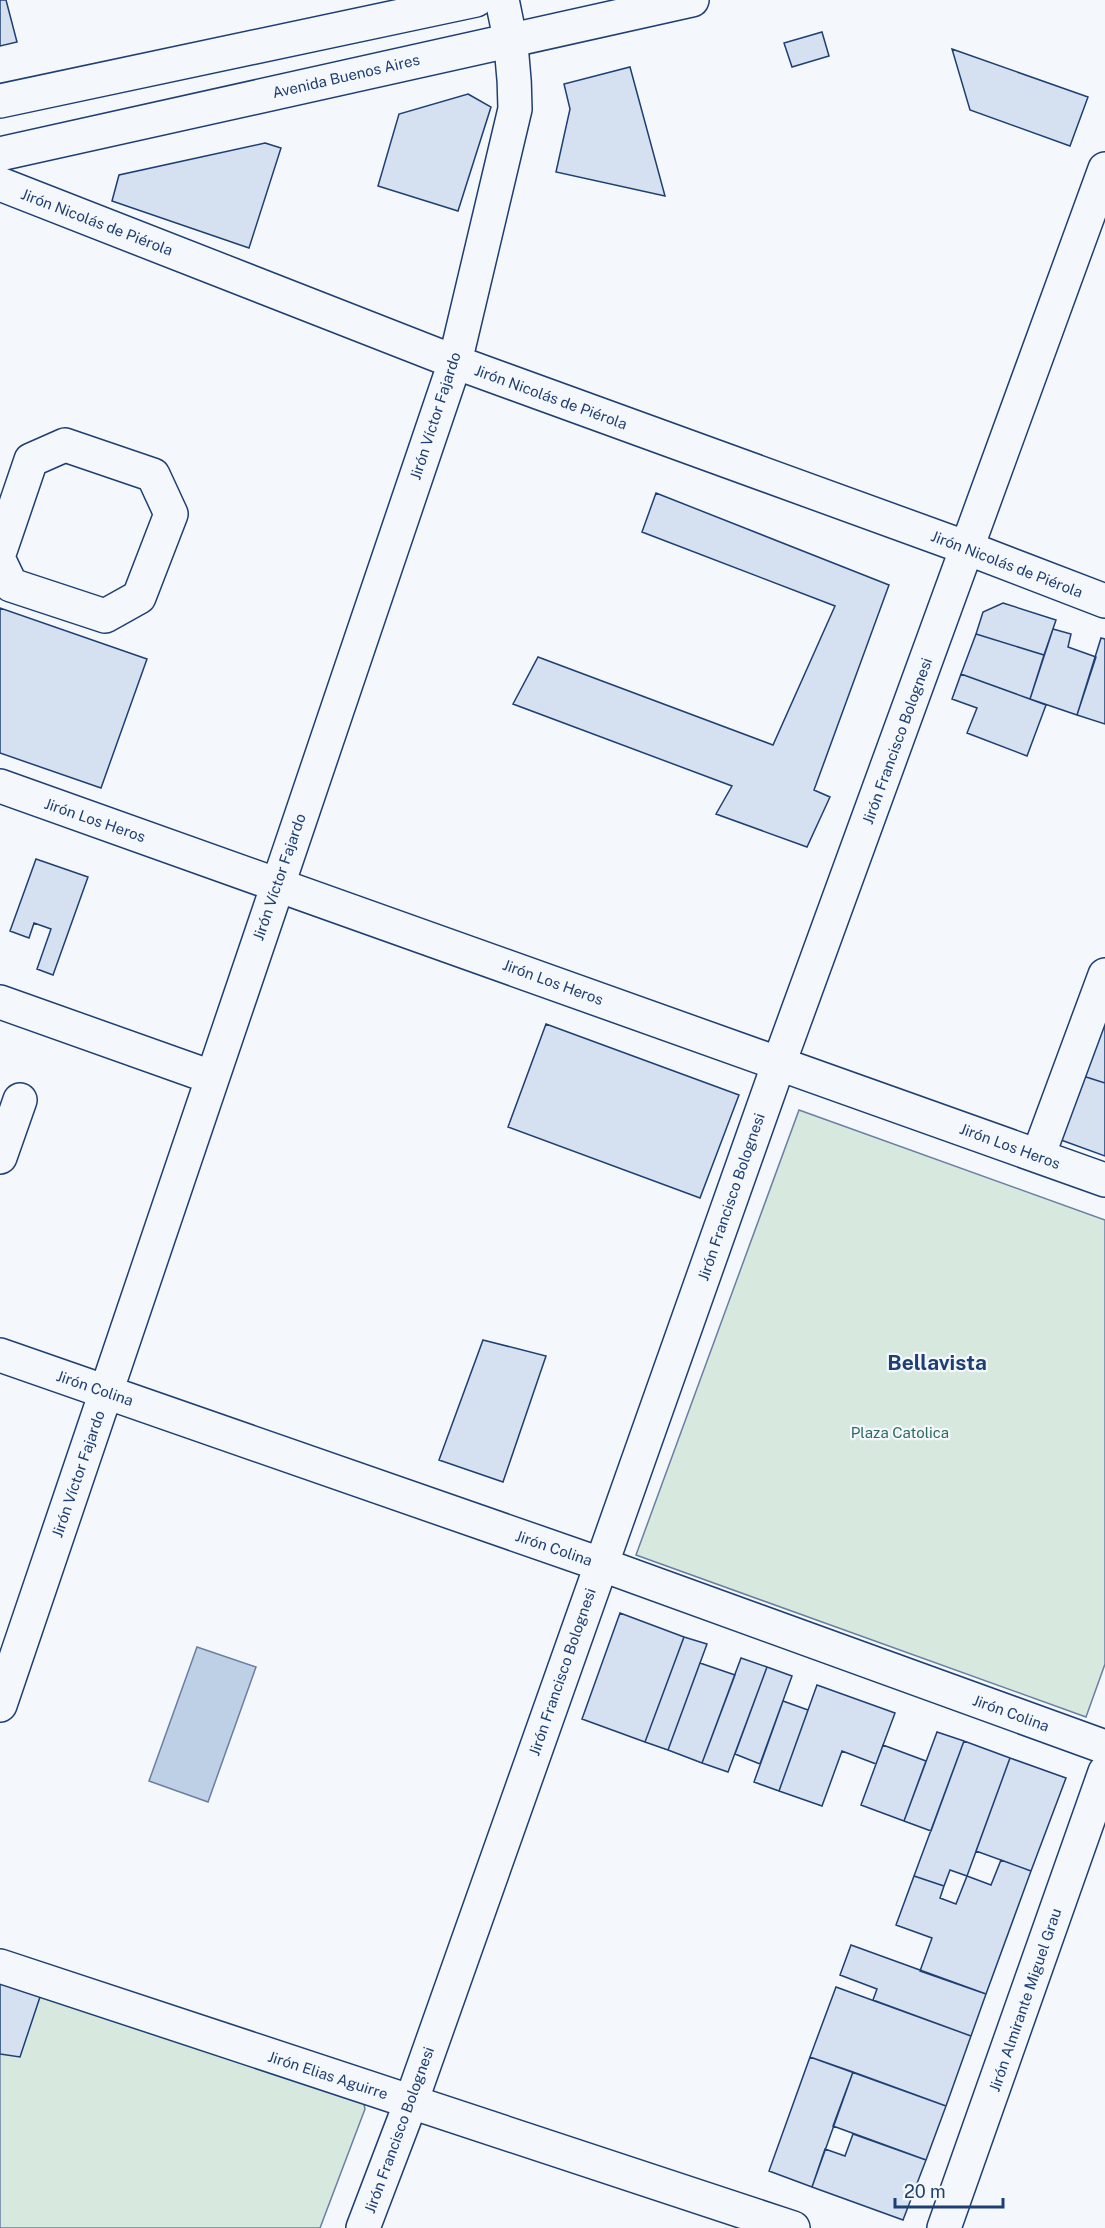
<svg xmlns="http://www.w3.org/2000/svg" width="1105" height="2228" font-family="'Public Sans',sans-serif">
<style>
.green{fill:#d7e8df;stroke:#687fa3;stroke-width:1.5}
.water{fill:#bed0e5;stroke:#687fa3;stroke-width:1.5}
.building{fill:#d5e0f0;stroke:#1d3f73;stroke-width:1.5}
.lines{fill:none;stroke-linecap:round;stroke-linejoin:round}
.minor-casing{stroke:#1d3f73;stroke-width:36}
.major-casing{stroke:#1d3f73;stroke-width:36}
.minor{stroke:#f4f7fb;stroke-width:33}
.major{stroke:#f4f7fb;stroke-width:33}
.labels{text-anchor:middle;dominant-baseline:central;stroke-width:4.5;stroke-linejoin:round;paint-order:stroke}
.street-label{font-size:15px;fill:#1d3f73;stroke:#f4f7fb}
.park-label{font-size:15px;fill:#2c6c60;stroke:#f4f7fb}
.district-label{font-size:21px;font-weight:bold;fill:#1d3f73;stroke:#f4f7fb}
</style>
<rect width="100%" height="100%" fill="#f4f7fb"/>
<!-- green -->
<path class="green" d="M 799,1110 L 1105,1220 L 1105,1664 L 1086,1717 L 636,1555 Z
M 0,1975 L 361,2092 L 365,2109 L 320,2228 L 0,2228 Z"/>
<!-- water -->
<path class="water" d="M 197,1647 L 256,1667 L 208,1802 L 149,1781 Z"/>
<!-- building -->
<path class="building" d="M 0,0 L 6,0 L 17,42 L 0,46 Z
M 822,32 L 829,56 L 792,67 L 784,43 Z
M 952,49 L 1088,97 L 1070,146 L 970,110 Z
M 630,67 L 665,196 L 556,172 L 570,109 L 564,84 Z
M 468,94 L 491,107 L 458,211 L 378,186 L 399,114 Z
M 265,143 L 281,148 L 249,248 L 112,201 L 119,175 Z
M 656,493 L 889,585 L 814,790 L 830,797 L 807,847 L 716,814 L 732,786 L 513,704 L 538,657 L 773,745 L 835,606 L 642,532 Z
M 1003,603 L 1056,620 L 1044,655 L 976,634 L 983,612 Z
M 0,608 L 147,659 L 101,788 L 0,753 Z
M 1053,629 L 1071,634 L 1068,647 L 1096,657 L 1077,715 L 1030,699 Z
M 976,634 L 1044,655 L 1030,699 L 961,674 Z
M 1101,638 L 1105,639 L 1105,724 L 1077,715 Z
M 961,674 L 1046,705 L 1027,756 L 967,733 L 977,708 L 952,699 Z
M 36,859 L 88,877 L 53,975 L 37,969 L 51,929 L 34,923 L 29,938 L 10,931 Z
M 1105,1016 L 1105,1083 L 1083,1076 Z
M 546,1024 L 739,1095 L 700,1198 L 508,1127 Z
M 1083,1076 L 1105,1083 L 1105,1156 L 1061,1140 Z
M 483,1340 L 546,1356 L 503,1482 L 439,1460 Z
M 620,1613 L 684,1637 L 645,1742 L 582,1719 Z
M 684,1637 L 707,1644 L 668,1750 L 645,1742 Z
M 741,1658 L 767,1667 L 728,1772 L 702,1763 Z
M 700,1663 L 735,1675 L 702,1763 L 668,1750 Z
M 767,1667 L 792,1676 L 760,1764 L 735,1754 Z
M 817,1685 L 895,1713 L 876,1764 L 842,1751 L 822,1806 L 779,1791 Z
M 783,1701 L 808,1710 L 779,1791 L 754,1782 Z
M 937,1732 L 964,1741 L 931,1831 L 904,1821 Z
M 964,1741 L 1010,1758 L 967,1876 L 950,1870 L 944,1886 L 914,1876 Z
M 883,1745 L 926,1761 L 904,1821 L 861,1805 Z
M 1010,1758 L 1066,1778 L 1031,1871 L 976,1851 Z
M 1001,1860 L 1031,1871 L 986,1994 L 920,1971 L 932,1938 L 896,1925 L 914,1876 L 944,1886 L 940,1898 L 956,1904 L 967,1876 L 991,1885 Z
M 851,1945 L 986,1994 L 971,2036 L 873,2000 L 877,1989 L 840,1975 Z
M 0,1981 L 41,1994 L 20,2057 L 0,2054 Z
M 836,1987 L 971,2036 L 946,2106 L 810,2057 Z
M 810,2057 L 853,2072 L 812,2187 L 769,2171 Z
M 853,2072 L 946,2106 L 926,2160 L 833,2126 Z
M 853,2134 L 926,2160 L 903,2220 L 812,2187 L 825,2149 L 845,2156 Z"/>
<g class="lines">
<defs>
<path id="minor" d="M 0,184 L 455,362 L 967,548 L 1105,601
M 0,551 L 31,460 L 65,445 L 153,475 L 171,514 L 139,597 L 105,616 L 11,585 L 0,562
M 0,786 L 1105,1180
M 0,1002 L 211,1077
M 1038,1156 L 1105,975
M 0,1157 L 20,1100
M 0,1355 L 600,1564 L 1105,1747
M 0,1705 L 455,362 L 515,109 C 515,71 511,37 502,0
M 0,1966 L 793,2228
M 363,2228 L 411,2102 L 779,1063 L 1105,169
M 944,2228 L 1105,1772"/>
<path id="major" d="M 0,101 L 476,0
M 0,154 L 692,0"/>
</defs>
<!-- minor casing -->
<use href="#minor" class="minor-casing"/>
<!-- major casing -->
<use href="#major" class="major-casing"/>
<!-- minor -->
<use href="#minor" class="minor"/>
<!-- major -->
<use href="#major" class="major"/>
</g>
<g class="labels">
<!-- street labels -->
<g class="street-label">
<text transform="translate(346 76) rotate(-13)">Avenida Buenos Aires</text>
<text transform="translate(97 222) rotate(21)">Jirón Nicolás de Piérola</text>
<text transform="translate(551 397) rotate(20)">Jirón Nicolás de Piérola</text>
<text transform="translate(435 416) rotate(-72)">Jirón Víctor Fajardo</text>
<text transform="translate(1007 564) rotate(21)">Jirón Nicolás de Piérola</text>
<text transform="translate(897 741) rotate(-70)">Jirón Francisco Bolognesi</text>
<text transform="translate(95 820) rotate(19)">Jirón Los Heros</text>
<text transform="translate(279 877) rotate(-71)">Jirón Víctor Fajardo</text>
<text transform="translate(553 982) rotate(20)">Jirón Los Heros</text>
<text transform="translate(1010 1146) rotate(20)">Jirón Los Heros</text>
<text transform="translate(731 1197) rotate(-71)">Jirón Francisco Bolognesi</text>
<text transform="translate(95 1388) rotate(19)">Jirón Colina</text>
<text transform="translate(78 1474) rotate(-71)">Jirón Víctor Fajardo</text>
<text transform="translate(554 1548) rotate(19)">Jirón Colina</text>
<text transform="translate(562 1672) rotate(-71)">Jirón Francisco Bolognesi</text>
<text transform="translate(1011 1713) rotate(20)">Jirón Colina</text>
<text transform="translate(1025 2000) rotate(-71)">Jirón Almirante Miguel Grau</text>
<text transform="translate(328 2075) rotate(18)">Jirón Elias Aguirre</text>
<text transform="translate(399 2130) rotate(-70)">Jirón Francisco Bolognesi</text>
</g>
<!-- park labels -->
<g class="park-label">
<text x="900" y="1432">Plaza Catolica</text>
</g>
<!-- district labels -->
<g class="district-label">
<text x="937" y="1362">Bellavista</text>
</g>
</g>
<!-- scale -->
<path d="M895 2198v9h108v-9" fill="none" stroke="#1d3f73" stroke-width="3"/>
<text x="904" y="2198" font-size="18" fill="#1d3f73" stroke="#f4f7fb" stroke-width="4.5" paint-order="stroke">20 m</text>
</svg>
